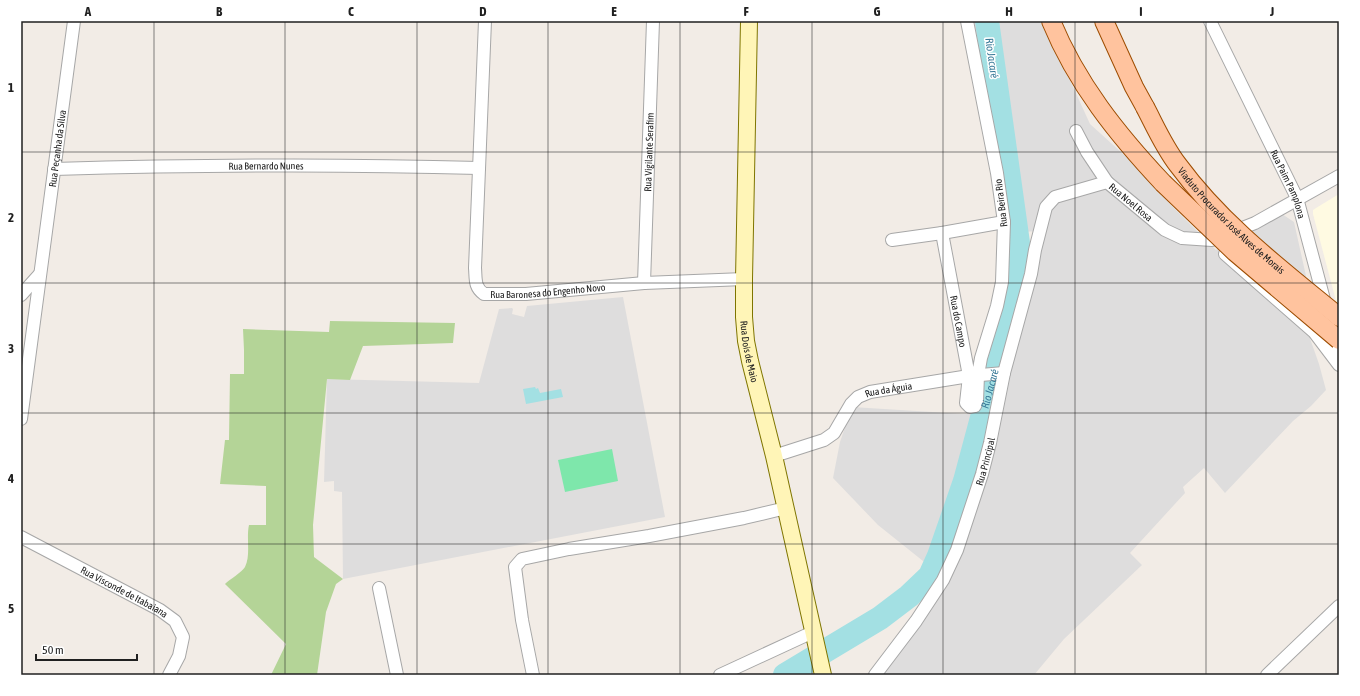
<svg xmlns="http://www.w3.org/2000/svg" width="1360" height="696" font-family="'Asap Condensed',sans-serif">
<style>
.residential{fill:#dedddd}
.education{fill:#fffae2}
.forest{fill:#b4d497}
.pitch{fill:#7ee7ab}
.water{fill:#a3e0e3}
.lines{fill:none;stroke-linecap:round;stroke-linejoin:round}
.river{stroke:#a3e0e3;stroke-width:24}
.street-casing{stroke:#a7a7a7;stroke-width:14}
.secondary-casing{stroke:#7f7500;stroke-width:18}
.primary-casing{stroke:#9d4c00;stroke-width:20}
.street{stroke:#fff;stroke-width:12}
.secondary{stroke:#fff5b7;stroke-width:16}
.primary{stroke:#ffc39e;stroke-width:18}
.primary-bridge-casing{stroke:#9d4c00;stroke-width:20;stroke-linecap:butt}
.primary-bridge{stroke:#ffc39e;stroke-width:18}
.grid{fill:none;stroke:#202020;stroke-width:1;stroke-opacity:0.55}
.labels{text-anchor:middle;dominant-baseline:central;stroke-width:3;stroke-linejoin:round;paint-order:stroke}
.street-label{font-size:10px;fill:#202020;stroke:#fff}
.water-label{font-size:11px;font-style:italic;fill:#397a98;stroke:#fff}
.neatline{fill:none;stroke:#202020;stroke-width:1.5}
.grid-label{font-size:13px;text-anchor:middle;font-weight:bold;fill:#202020}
</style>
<rect width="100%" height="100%" fill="#f2ece6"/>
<!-- residential -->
<path class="residential" d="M 977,21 L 1040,21 L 1069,78 L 1090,124 L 1133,163 L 1172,206 L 1216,250 L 1255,225 L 1279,212 L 1294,222 L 1306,276 L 1307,330 L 1319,364 L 1326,390 L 1311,406 L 1293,421 L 1225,493 L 1204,468 L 1183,487 L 1185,493 L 1130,553 L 1142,565 L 1064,639 L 1034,675 L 879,675 L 943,577 L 878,525 L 833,478 L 840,442 L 852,407 L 964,414 L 997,412 L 1037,231 L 1023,232 L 1019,207 L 1000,211 L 988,142 L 1011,139 L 1000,96 L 981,100 L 966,26 Z
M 623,297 L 665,517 L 343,579 L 342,492 L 334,491 L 334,481 L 324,482 L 327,379 L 479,383 L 499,309 L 512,308 L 513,309 L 512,314 L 524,317 L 527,306 Z"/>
<!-- education -->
<path class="education" d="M 1339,194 L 1339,312 L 1313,214 L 1313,210 L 1316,208 Z"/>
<!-- forest -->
<path class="forest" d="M 330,321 L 455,323 L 453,343 L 363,346 L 350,380 L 327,379 L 313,525 L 314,557 L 343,579 L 336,584 L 326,612 L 317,675 L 271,675 L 286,644 L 225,584 C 229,580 242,572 245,567 C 251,555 246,538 249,525 L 266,525 L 266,486 L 220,484 L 225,440 L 229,440 L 230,374 L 244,374 L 244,350 L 243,329 L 329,332 Z"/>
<!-- pitch -->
<path class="pitch" d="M 612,449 L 618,481 L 565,492 L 558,460 Z"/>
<!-- water -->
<path class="water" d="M 535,387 L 536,389 L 538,388 L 540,393 L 561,389 L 563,397 L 526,404 L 523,389 Z"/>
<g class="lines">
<!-- river -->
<path class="river" id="s1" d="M 785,675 L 880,618 L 909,596 L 930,576 L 939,556 L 965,481 L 1006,328 L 1019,250 L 987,21"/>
<defs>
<g id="street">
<path id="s2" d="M 485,21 L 475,268 C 476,279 474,287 484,294 L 526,294 L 644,283 L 744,279"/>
<path id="s3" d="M 1210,21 L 1297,198 L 1326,307"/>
<path id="s4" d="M 1076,131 L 1087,152 L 1107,182 L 1154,221 L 1165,230 L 1182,238 L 1212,240 L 1255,223 L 1339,176"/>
<path id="s5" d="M 54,169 C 195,165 337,164 479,168"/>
<path id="s6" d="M 942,233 L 969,376 L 966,403 L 970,407 L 975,406 L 977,401 L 978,375 L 981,358 L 997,306 L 1002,282 L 1004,222 L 997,173 L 967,21"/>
<path d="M 892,240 L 942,233 L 1004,222"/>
<path d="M 1225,254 L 1314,332 L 1339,365"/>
<path id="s7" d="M 644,283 L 653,21"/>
<path d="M 21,295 L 39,275"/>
<path d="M 1333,333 L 1339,356"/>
<path id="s8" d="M 21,419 L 74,21"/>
<path id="s9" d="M 774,456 L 824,440 L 834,433 L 851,404 L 858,397 L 870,392 L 969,376 L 1004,373"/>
<path id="s10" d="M 21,537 L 160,610 L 175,621 L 183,637 L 179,656 L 169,675"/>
<path d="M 379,588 L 397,675"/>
<path d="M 533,675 L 522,620 L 515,567 L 522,559 L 569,549 L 649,536 L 744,518 L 786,508"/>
<path d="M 720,675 L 813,632"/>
<path id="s11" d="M 875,675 L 916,621 L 943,580 L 957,550 L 982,474 L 990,443 L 1004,373 L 1031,274 L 1035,250 L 1046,207 L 1055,197 L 1107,182"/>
<path d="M 1267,675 L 1339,606"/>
</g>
<g id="secondary">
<path id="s12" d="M 749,21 L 744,279 L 744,317 L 746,341 L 750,361 L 774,456 L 823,675"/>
</g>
<path id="primary" d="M 1051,21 C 1077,84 1117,134 1163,183
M 1104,21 L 1134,87 L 1145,107"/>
</defs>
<!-- street casing -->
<use href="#street" class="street-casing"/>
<!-- secondary casing -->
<use href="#secondary" class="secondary-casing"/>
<!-- primary casing -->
<use href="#primary" class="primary-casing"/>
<!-- street -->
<use href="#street" class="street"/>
<!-- secondary -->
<use href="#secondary" class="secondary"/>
<!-- primary -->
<use href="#primary" class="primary"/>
<defs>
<g id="primary-bridge">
<path id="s13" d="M 1145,107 C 1155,126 1164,147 1178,165 C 1222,225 1282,270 1339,317"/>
<path d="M 1163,183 L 1235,252 L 1339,340"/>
</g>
</defs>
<!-- primary-bridge casing -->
<use href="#primary-bridge" class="primary-bridge-casing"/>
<!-- primary-bridge -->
<use href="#primary-bridge" class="primary-bridge"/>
</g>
<!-- grid -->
<path class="grid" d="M 154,21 L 154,675M 285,21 L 285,675M 417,21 L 417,675M 548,21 L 548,675M 680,21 L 680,675M 812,21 L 812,675M 943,21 L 943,675M 1075,21 L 1075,675M 1206,21 L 1206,675M 21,152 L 1339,152M 21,283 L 1339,283M 21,413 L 1339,413M 21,544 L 1339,544"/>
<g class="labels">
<!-- street labels -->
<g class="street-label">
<text stroke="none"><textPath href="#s8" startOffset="273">Rua Peçanha da Silva</textPath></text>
<text stroke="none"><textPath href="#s7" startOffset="131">Rua Vigilante Serafim</textPath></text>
<text stroke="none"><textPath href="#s5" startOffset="212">Rua Bernardo Nunes</textPath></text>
<text stroke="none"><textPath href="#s3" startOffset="181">Rua Paim Pamplona</textPath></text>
<text stroke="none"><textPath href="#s4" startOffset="91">Rua Noel Rosa</textPath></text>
<text transform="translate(1001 203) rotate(-97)">Rua Beira Rio</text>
<text stroke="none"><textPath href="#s13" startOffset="144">Viaduto Procurador José Alves de Morais</textPath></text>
<text stroke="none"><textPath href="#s2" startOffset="340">Rua Baronesa do Engenho Novo</textPath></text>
<text stroke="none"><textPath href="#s6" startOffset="90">Rua do Campo</textPath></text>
<text stroke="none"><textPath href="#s12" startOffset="331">Rua Dois de Maio</textPath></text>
<text stroke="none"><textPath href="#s9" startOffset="140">Rua da Águia</textPath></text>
<text stroke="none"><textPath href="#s11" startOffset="243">Rua Principal</textPath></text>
<text stroke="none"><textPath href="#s10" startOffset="117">Rua Visconde de Itabaiana</textPath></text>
</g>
<!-- water labels -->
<g class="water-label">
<text transform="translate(992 58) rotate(82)">Rio Jacaré</text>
<text stroke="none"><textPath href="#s1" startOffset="373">Rio Jacaré</textPath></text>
</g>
</g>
<!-- border -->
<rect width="1360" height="696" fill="none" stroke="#ffffff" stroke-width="44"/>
<!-- scale -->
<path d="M36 654v6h101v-6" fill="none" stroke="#202020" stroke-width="2"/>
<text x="42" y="654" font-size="12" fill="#202020" stroke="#ffffff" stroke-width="3" paint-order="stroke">50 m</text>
<rect x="22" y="22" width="1316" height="652" class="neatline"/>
<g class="grid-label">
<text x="88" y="16">A</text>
<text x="219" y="16">B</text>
<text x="351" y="16">C</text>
<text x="483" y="16">D</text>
<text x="614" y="16">E</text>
<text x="746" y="16">F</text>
<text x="877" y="16">G</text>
<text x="1009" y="16">H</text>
<text x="1141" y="16">I</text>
<text x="1272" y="16">J</text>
<text x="11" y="92">1</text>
<text x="11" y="222">2</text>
<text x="11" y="353">3</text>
<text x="11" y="483">4</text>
<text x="11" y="613">5</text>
</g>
</svg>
